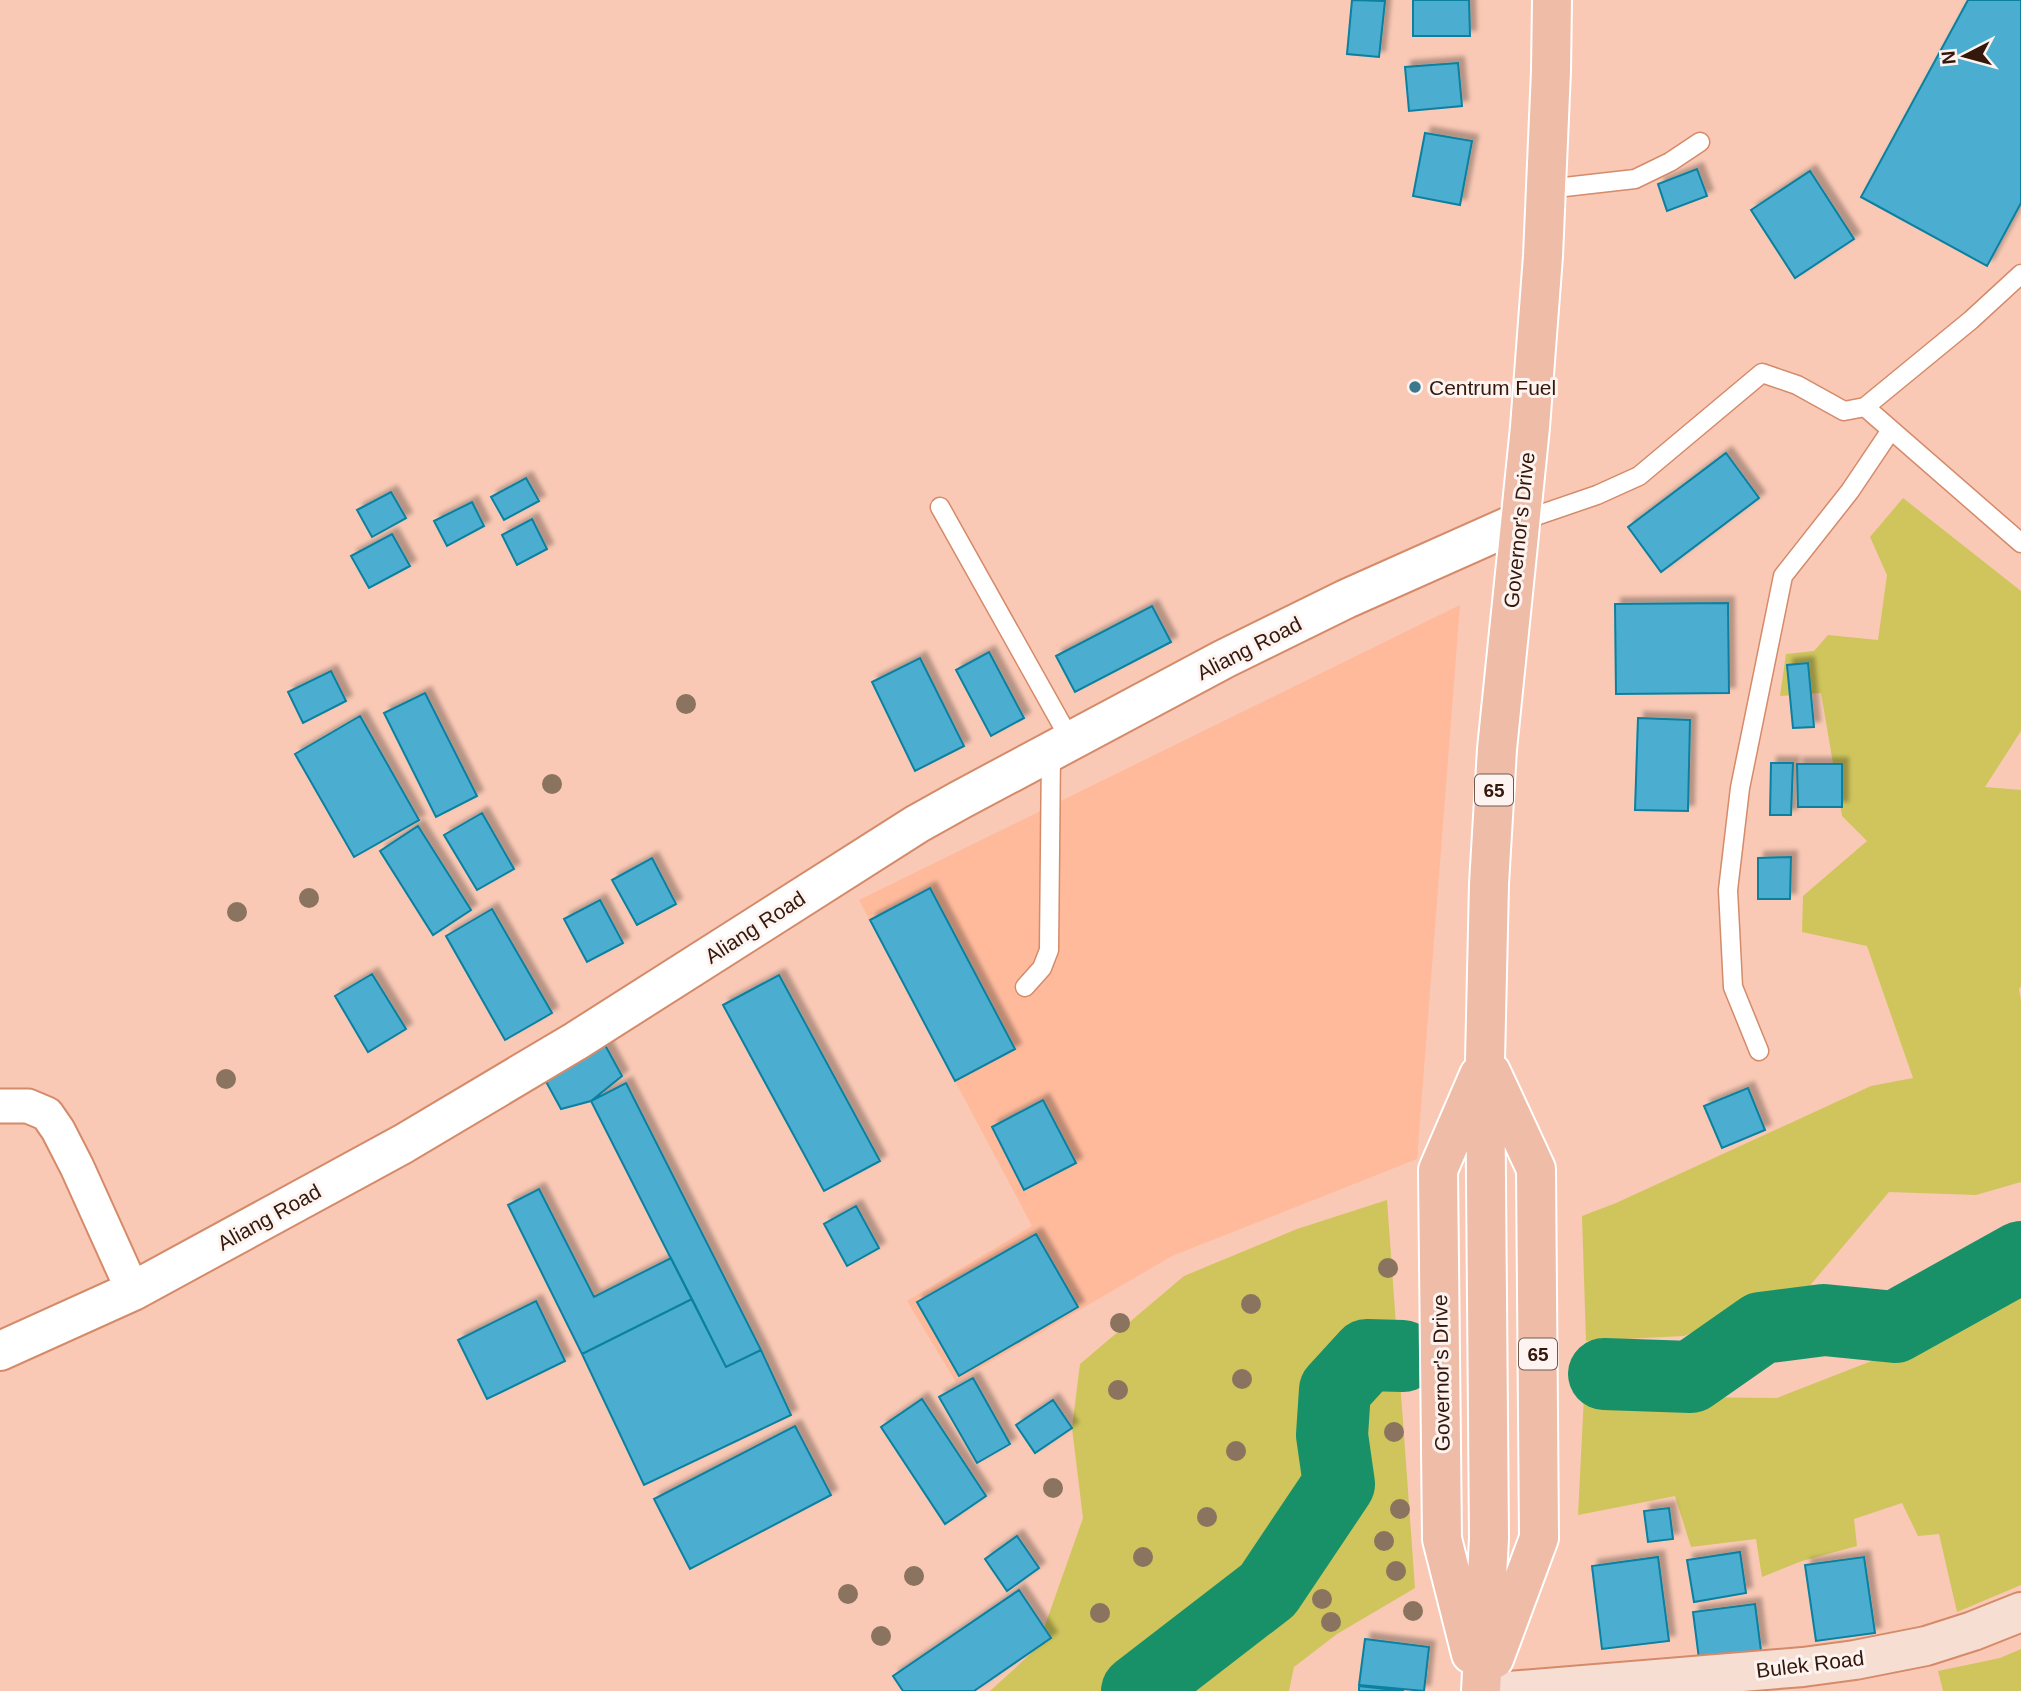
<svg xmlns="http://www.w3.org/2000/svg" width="2021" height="1691" font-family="Arial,sans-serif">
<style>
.built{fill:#ffba9c}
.green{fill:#cfc55c}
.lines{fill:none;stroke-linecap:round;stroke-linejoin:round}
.river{stroke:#199168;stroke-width:72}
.building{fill:#4cadcf;stroke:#0980a0;stroke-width:2;filter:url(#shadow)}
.service-casing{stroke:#d58a69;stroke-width:21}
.minor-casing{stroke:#d58a69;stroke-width:37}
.tertiary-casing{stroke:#d58a69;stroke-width:42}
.secondary-casing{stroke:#d58a69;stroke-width:42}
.primary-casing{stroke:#fff;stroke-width:42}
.service{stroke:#fff;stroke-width:18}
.minor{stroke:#fff;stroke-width:33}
.tertiary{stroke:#fff;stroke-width:38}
.secondary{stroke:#f6ded3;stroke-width:38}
.primary{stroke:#eebca7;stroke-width:38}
.tree{fill:#8a735f}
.poi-dot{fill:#3b788e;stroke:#fdf4f1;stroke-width:2.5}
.labels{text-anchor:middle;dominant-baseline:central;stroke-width:6;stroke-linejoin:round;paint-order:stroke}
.shield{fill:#fdf4f1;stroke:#715a50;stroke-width:2}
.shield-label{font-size:19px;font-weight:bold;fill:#35180b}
.poi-label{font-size:21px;fill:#35180b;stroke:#fdf4f1;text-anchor:start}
.street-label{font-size:21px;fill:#35180b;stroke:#fdf4f1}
</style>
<defs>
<filter id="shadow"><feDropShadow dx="6" dy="-6" stdDeviation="2" flood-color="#0004"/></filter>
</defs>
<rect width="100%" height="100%" fill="#f9c9b5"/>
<!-- built -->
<path class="built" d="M 1460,605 L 1417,1159 L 1172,1256 L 956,1382 L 907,1301 L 1032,1226 L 859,900 Z"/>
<!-- green -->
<path class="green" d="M 1903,498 L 2021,591 L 2021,731 L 1985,787 L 2021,790 L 2021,986 L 2019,989 L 2021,1000 L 2021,1182 L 1976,1195 L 1889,1192 L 1807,1289 L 1684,1336 L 1586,1341 L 1582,1216 L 1616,1203 L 1871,1086 L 1913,1078 L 1867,946 L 1802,932 L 1803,896 L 1867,841 L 1842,816 L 1821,693 L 1780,696 L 1786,654 L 1814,651 L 1828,635 L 1878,640 L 1887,575 L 1870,537 Z
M 1387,1200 L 1415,1588 L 1337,1634 L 1294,1667 L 1289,1691 L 990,1691 L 1037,1648 L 1083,1518 L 1072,1428 L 1080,1364 L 1184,1276 L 1297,1229 Z
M 2021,1281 L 2021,1585 L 1957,1612 L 1939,1534 L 1918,1536 L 1902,1503 L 1854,1519 L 1857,1546 L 1802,1561 L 1762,1577 L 1756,1539 L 1691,1547 L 1675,1496 L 1578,1515 L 1584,1396 L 1777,1398 L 1869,1362 Z
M 2021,1649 L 2021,1691 L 1943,1691 L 1938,1671 L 2000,1658 Z"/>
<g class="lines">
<!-- river -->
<path class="river" d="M 1604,1374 L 1691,1377 L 1761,1328 L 1824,1320 L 1895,1327 L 2021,1257
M 1137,1691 L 1268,1590 L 1339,1484 L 1332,1435 L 1335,1390 L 1367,1355 L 1403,1356"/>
</g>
<!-- building -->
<path class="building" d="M 1352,0 L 1385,1 L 1379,57 L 1347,54 Z
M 1413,0 L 1469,0 L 1470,36 L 1413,36 Z
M 1968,0 L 2021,0 L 2021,203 L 1987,266 L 1861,197 Z
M 1458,63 L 1462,106 L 1409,111 L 1405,67 Z
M 1425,133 L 1472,141 L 1460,205 L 1413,196 Z
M 1697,169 L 1707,196 L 1667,211 L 1658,184 Z
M 1810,171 L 1854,239 L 1795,278 L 1751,210 Z
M 1726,453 L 1759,498 L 1661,572 L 1628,527 Z
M 526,478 L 539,501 L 504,520 L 491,497 Z
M 391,492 L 406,518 L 372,537 L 357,510 Z
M 472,502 L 484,526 L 447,546 L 434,521 Z
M 532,519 L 547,549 L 517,565 L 502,535 Z
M 392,534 L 410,566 L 369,588 L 351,556 Z
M 1728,603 L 1729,693 L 1616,694 L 1615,604 Z
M 1152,606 L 1171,642 L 1075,692 L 1056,656 Z
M 989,652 L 1024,718 L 991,736 L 956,670 Z
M 920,658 L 964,746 L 915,771 L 872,682 Z
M 1808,663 L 1814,727 L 1793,728 L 1787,665 Z
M 331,671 L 346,701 L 303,723 L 288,692 Z
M 425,693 L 477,796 L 436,817 L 384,713 Z
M 360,716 L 419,820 L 354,857 L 295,754 Z
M 1638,718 L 1690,720 L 1688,811 L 1635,810 Z
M 1771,763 L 1793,763 L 1791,815 L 1770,815 Z
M 1797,764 L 1842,764 L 1842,807 L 1798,807 Z
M 482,813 L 514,869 L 477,890 L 444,835 Z
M 418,826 L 471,910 L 433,935 L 380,851 Z
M 1791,857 L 1790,899 L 1758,899 L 1758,858 Z
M 652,858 L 676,904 L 637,925 L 612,880 Z
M 930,888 L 1015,1049 L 955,1081 L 870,920 Z
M 600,900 L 623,943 L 587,962 L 564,919 Z
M 492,909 L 552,1013 L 505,1040 L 446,936 Z
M 372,974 L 406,1029 L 368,1052 L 335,996 Z
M 779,975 L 880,1161 L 824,1191 L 723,1005 Z
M 605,1045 L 622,1076 L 591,1101 L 561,1109 L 544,1078 Z
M 626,1083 L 761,1350 L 726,1367 L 591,1101 Z
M 1748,1088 L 1765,1130 L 1722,1148 L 1704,1106 Z
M 1043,1100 L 1076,1163 L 1024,1190 L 992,1127 Z
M 539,1189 L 594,1297 L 671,1258 L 692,1299 L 582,1354 L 508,1205 Z
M 856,1206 L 879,1248 L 847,1266 L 824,1224 Z
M 1036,1234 L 1078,1307 L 959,1376 L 917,1302 Z
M 692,1299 L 726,1367 L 761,1350 L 791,1415 L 644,1485 L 582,1354 Z
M 536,1301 L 565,1361 L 487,1399 L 458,1340 Z
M 973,1378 L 1010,1444 L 977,1463 L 939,1397 Z
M 922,1399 L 986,1496 L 945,1524 L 881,1427 Z
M 1053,1400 L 1072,1428 L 1035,1453 L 1016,1425 Z
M 795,1426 L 831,1495 L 690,1569 L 654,1499 Z
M 1669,1508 L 1673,1539 L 1648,1542 L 1644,1511 Z
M 1017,1536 L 1039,1568 L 1007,1591 L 985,1559 Z
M 1740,1552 L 1746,1593 L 1694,1602 L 1687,1560 Z
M 1658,1557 L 1669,1641 L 1602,1649 L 1592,1566 Z
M 1864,1557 L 1875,1633 L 1816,1641 L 1805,1565 Z
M 1019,1590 L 1051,1638 L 974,1691 L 903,1691 L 893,1676 Z
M 1755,1604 L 1761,1651 L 1699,1659 L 1693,1612 Z
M 1365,1639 L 1429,1647 L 1424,1691 L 1359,1685 Z
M 1359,1686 L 1404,1691 L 1359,1691 Z"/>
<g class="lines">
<defs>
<path id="service" d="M 1547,189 L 1635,179 L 1670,162 L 1700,142
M 1865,407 L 2021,543
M 940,507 L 1071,741
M 1521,521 L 1597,495 L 1639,476 L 1762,373 L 1797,385 L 1844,411 L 1865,407 L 1971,320 L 2021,274
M 1025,987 L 1042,968 L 1049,950 L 1051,751
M 1759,1051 L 1733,987 L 1728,890 L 1740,788 L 1783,576 L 1850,491 L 1891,430"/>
<path id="minor" d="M 0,1106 L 28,1106 L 47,1114 L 58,1130 L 77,1167 L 133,1291"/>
<path id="tertiary" d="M 0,1351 L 133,1291 L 403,1144 L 576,1041 L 917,824 L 960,800 L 1224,659 L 1346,599 L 1521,521"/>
<path id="secondary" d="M 1509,1691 L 1803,1667 L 1855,1660 L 1926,1646 L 1973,1631 L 2021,1612"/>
<path id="primary" d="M 1491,1072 L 1536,1169 L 1539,1538 L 1494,1659
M 1471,1654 L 1442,1539 L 1438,1170 L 1479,1075
M 1481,1691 L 1489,1538 L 1485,1061 L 1489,884 L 1497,749 L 1530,427 L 1543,256 L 1551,71 L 1552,0"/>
</defs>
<!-- service casing -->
<use href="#service" class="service-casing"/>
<!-- minor casing -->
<use href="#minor" class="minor-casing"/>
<!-- tertiary casing -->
<use href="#tertiary" class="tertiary-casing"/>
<!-- secondary casing -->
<use href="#secondary" class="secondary-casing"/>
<!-- primary casing -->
<use href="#primary" class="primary-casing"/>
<!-- service -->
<use href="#service" class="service"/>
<!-- minor -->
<use href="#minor" class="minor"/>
<!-- tertiary -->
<use href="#tertiary" class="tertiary"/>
<!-- secondary -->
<use href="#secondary" class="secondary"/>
<!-- primary -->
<use href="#primary" class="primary"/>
</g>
<!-- trees -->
<g class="tree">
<circle cx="686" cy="704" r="10"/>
<circle cx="552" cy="784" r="10"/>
<circle cx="309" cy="898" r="10"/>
<circle cx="237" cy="912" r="10"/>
<circle cx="226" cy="1079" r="10"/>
<circle cx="1388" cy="1268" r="10"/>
<circle cx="1251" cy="1304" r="10"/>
<circle cx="1120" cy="1323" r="10"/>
<circle cx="1242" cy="1379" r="10"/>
<circle cx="1118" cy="1390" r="10"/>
<circle cx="1394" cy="1432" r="10"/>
<circle cx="1236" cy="1451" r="10"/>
<circle cx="1053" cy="1488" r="10"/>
<circle cx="1400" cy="1509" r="10"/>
<circle cx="1207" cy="1517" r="10"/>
<circle cx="1384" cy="1541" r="10"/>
<circle cx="1143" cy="1557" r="10"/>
<circle cx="1396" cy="1571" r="10"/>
<circle cx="914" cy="1576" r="10"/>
<circle cx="848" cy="1594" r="10"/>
<circle cx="1322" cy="1599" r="10"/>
<circle cx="1413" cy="1611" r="10"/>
<circle cx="1100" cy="1613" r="10"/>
<circle cx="1331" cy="1622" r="10"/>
<circle cx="881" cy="1636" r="10"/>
</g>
<!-- markers -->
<circle class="poi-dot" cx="1415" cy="387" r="7"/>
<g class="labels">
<!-- shield labels -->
<g class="shield">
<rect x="1475" y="774.5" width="38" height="31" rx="5"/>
<rect x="1519" y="1338.5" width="38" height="31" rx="5"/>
</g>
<g class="shield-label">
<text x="1494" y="790">65</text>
<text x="1538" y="1354">65</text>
</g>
<!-- poi labels -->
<g class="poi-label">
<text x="1429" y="387">Centrum Fuel</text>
</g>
<!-- street labels -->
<g class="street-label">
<text transform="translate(1519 530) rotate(-84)">Governor's Drive</text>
<text transform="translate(1249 648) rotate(-27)">Aliang Road</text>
<text transform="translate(755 927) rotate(-33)">Aliang Road</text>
<text transform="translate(269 1217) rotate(-29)">Aliang Road</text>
<text transform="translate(1441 1373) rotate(-91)">Governor's Drive</text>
<text transform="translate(1810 1664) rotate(-7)">Bulek Road</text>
</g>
</g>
<!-- north arrow -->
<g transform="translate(1965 56) rotate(264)" stroke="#fdf4f1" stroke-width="5" paint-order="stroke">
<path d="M0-5L12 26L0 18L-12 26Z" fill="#35180b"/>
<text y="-10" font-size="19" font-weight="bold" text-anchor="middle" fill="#35180b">N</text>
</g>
</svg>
